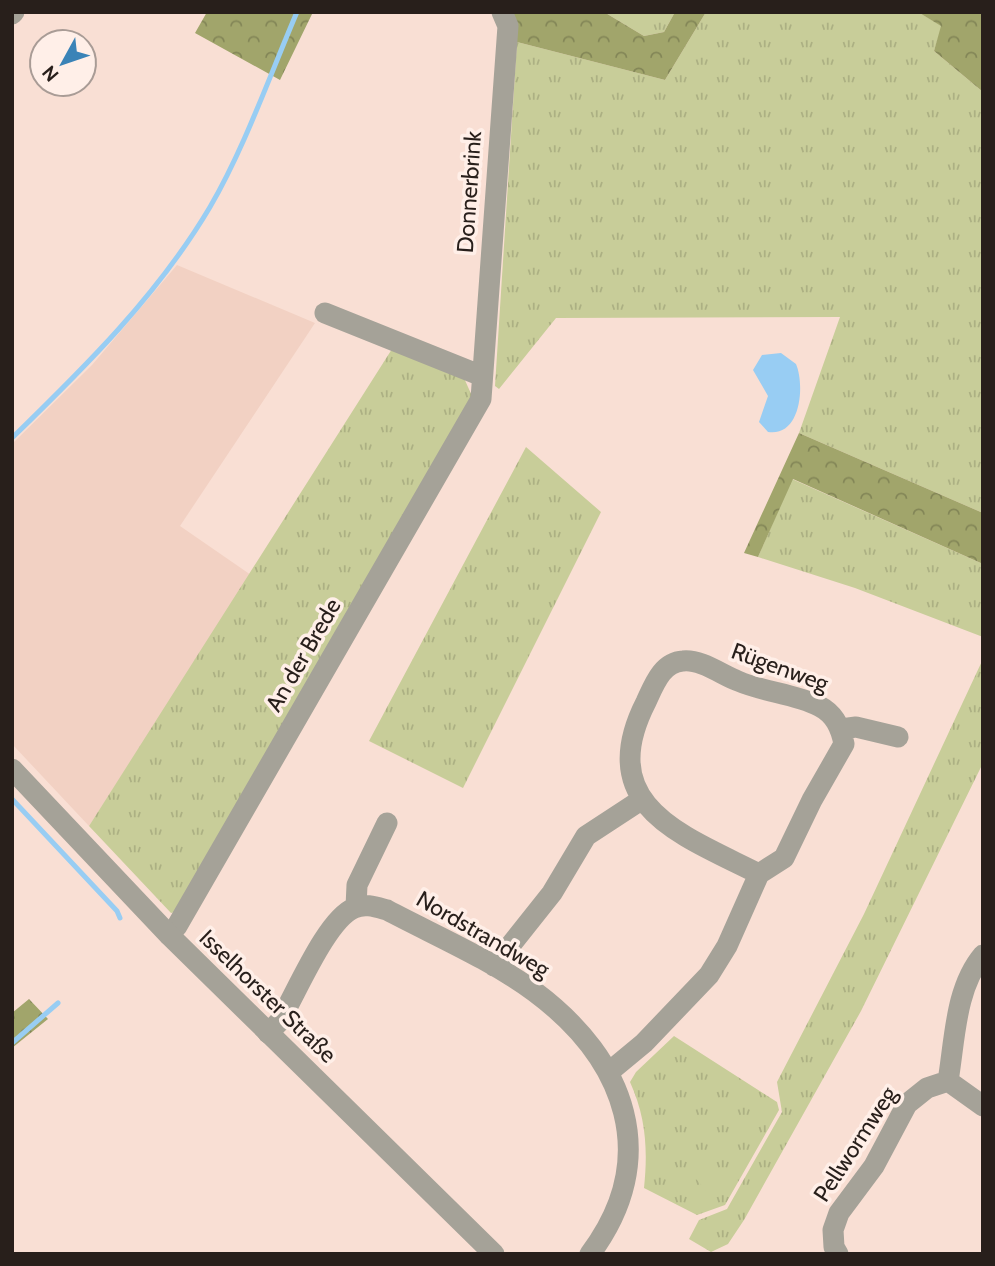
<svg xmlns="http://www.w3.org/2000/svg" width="995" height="1266" font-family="Cabin,sans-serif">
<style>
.built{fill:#f2d1c3}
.grass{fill:url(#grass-tufts)}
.forest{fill:url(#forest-crowns)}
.pitch{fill:#c8cd99}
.water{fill:#98cdf3}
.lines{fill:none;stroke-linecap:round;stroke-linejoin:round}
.stream{stroke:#98cdf3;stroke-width:5}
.minor{stroke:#a5a298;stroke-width:21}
.tertiary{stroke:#a5a298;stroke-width:21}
.labels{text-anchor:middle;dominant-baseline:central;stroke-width:7;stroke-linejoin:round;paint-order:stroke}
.street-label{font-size:23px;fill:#281f1b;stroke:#ffefe8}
</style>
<defs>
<pattern id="grass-tufts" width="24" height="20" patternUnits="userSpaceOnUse" patternTransform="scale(1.75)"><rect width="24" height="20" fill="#c8cd99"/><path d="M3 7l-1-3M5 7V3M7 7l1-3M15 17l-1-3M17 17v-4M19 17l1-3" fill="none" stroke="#acb083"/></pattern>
<pattern id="forest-crowns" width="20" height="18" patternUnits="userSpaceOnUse" patternTransform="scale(1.75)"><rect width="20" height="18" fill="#a1a56b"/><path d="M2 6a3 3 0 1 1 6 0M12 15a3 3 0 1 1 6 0" fill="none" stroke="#838657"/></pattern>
</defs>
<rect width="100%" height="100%" fill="#f9dfd4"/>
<!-- built -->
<path class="built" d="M 177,265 L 315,323 L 180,526 L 251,575 L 89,826 L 12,744 L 12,444 L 92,365 Z"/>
<!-- grass -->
<path class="grass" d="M 604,12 L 675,12 L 664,32 L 644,36 Z
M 706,12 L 918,12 L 942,26 L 934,51 L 983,92 L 983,513 L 799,433 L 840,317 L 556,318 L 499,389 L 495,386 L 517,42 L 665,80 Z
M 392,349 L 464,378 L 472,396 L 179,911 L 171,913 L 89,826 Z
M 526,447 L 601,512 L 463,788 L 369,741 Z
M 792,479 L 983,564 L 983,637 L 855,588 L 758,557 Z
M 983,659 L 983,763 L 861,1011 L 744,1220 L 728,1244 L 711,1252 L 689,1239 L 699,1220 L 727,1209 L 782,1112 L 777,1082 L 864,914 Z
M 674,1036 L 777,1102 L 779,1110 L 725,1205 L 697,1215 L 644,1188 C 648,1150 646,1117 630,1082 L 636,1072 Z"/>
<!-- forest -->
<path class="forest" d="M 207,12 L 313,12 L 280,80 L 195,33 Z
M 510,12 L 604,12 L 644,36 L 664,32 L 675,12 L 706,12 L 665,80 L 517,42 Z
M 918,12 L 983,12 L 983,92 L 934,51 L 941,26 Z
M 799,433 L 983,513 L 983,564 L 793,479 L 758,557 L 744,553 Z
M 29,999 L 48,1019 L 12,1048 L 12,1013 Z"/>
<!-- pitch -->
<path class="pitch" d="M 710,1160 L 727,1181 L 710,1196 L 693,1175 Z"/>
<!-- water -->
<path class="water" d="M 781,353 L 796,364 C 805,385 801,437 768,432 L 759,422 L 768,396 L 753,370 L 762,355 Z"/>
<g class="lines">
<!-- stream -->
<path class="stream" d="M 12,438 C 84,368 158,295 210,207 C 244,149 270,75 297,12
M 12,799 L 117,911 L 120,918
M 12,1043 L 58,1003"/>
<!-- minor -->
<path class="minor" d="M 12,14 L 14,12
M 325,313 L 482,376
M 841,729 L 856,727 L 898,737
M 356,907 L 357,885 L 387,823
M 169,935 L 177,926 L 481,399 L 508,26 L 502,12
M 494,966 L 552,893 L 586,836 L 641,800
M 268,1033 L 279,1022 C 296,994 326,920 354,908 C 365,903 376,907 387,910 C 436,936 490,959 535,992 C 626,1060 662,1158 590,1254
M 609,1072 L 644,1043 L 709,975 L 727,946 L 759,874 L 784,858 L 812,800 L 844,744 C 841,728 835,714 819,706 C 795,694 763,692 738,681 C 722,675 701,659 683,661 C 662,662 654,685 646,702 C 593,806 682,835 759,874
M 948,1081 C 955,1040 955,988 983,955
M 948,1081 L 983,1106
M 838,1254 L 834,1247 L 833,1230 L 839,1213 L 874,1166 L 907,1104 L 927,1088 L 948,1081"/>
<!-- tertiary -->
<path class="tertiary" d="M 12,769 L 169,935 L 494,1254"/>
</g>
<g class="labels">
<!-- street labels -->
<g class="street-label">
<text transform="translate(469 192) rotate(-86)">Donnerbrink</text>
<text transform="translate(303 655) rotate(-60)">An der Brede</text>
<text transform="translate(780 667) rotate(20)">Rügenweg</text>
<text transform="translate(483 934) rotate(30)">Nordstrandweg</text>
<text transform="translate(268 996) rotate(44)">Isselhorster Straße</text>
<text transform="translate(855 1144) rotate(-57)">Pellwormweg</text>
</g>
</g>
<!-- border -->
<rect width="995" height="1266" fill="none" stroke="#281f1b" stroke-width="28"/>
<!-- north arrow -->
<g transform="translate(63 63) rotate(230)"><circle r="33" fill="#ffefe8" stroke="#a99c96" stroke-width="2"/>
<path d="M0-5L12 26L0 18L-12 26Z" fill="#3a83b7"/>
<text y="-10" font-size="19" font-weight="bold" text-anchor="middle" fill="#281f1b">N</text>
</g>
</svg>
